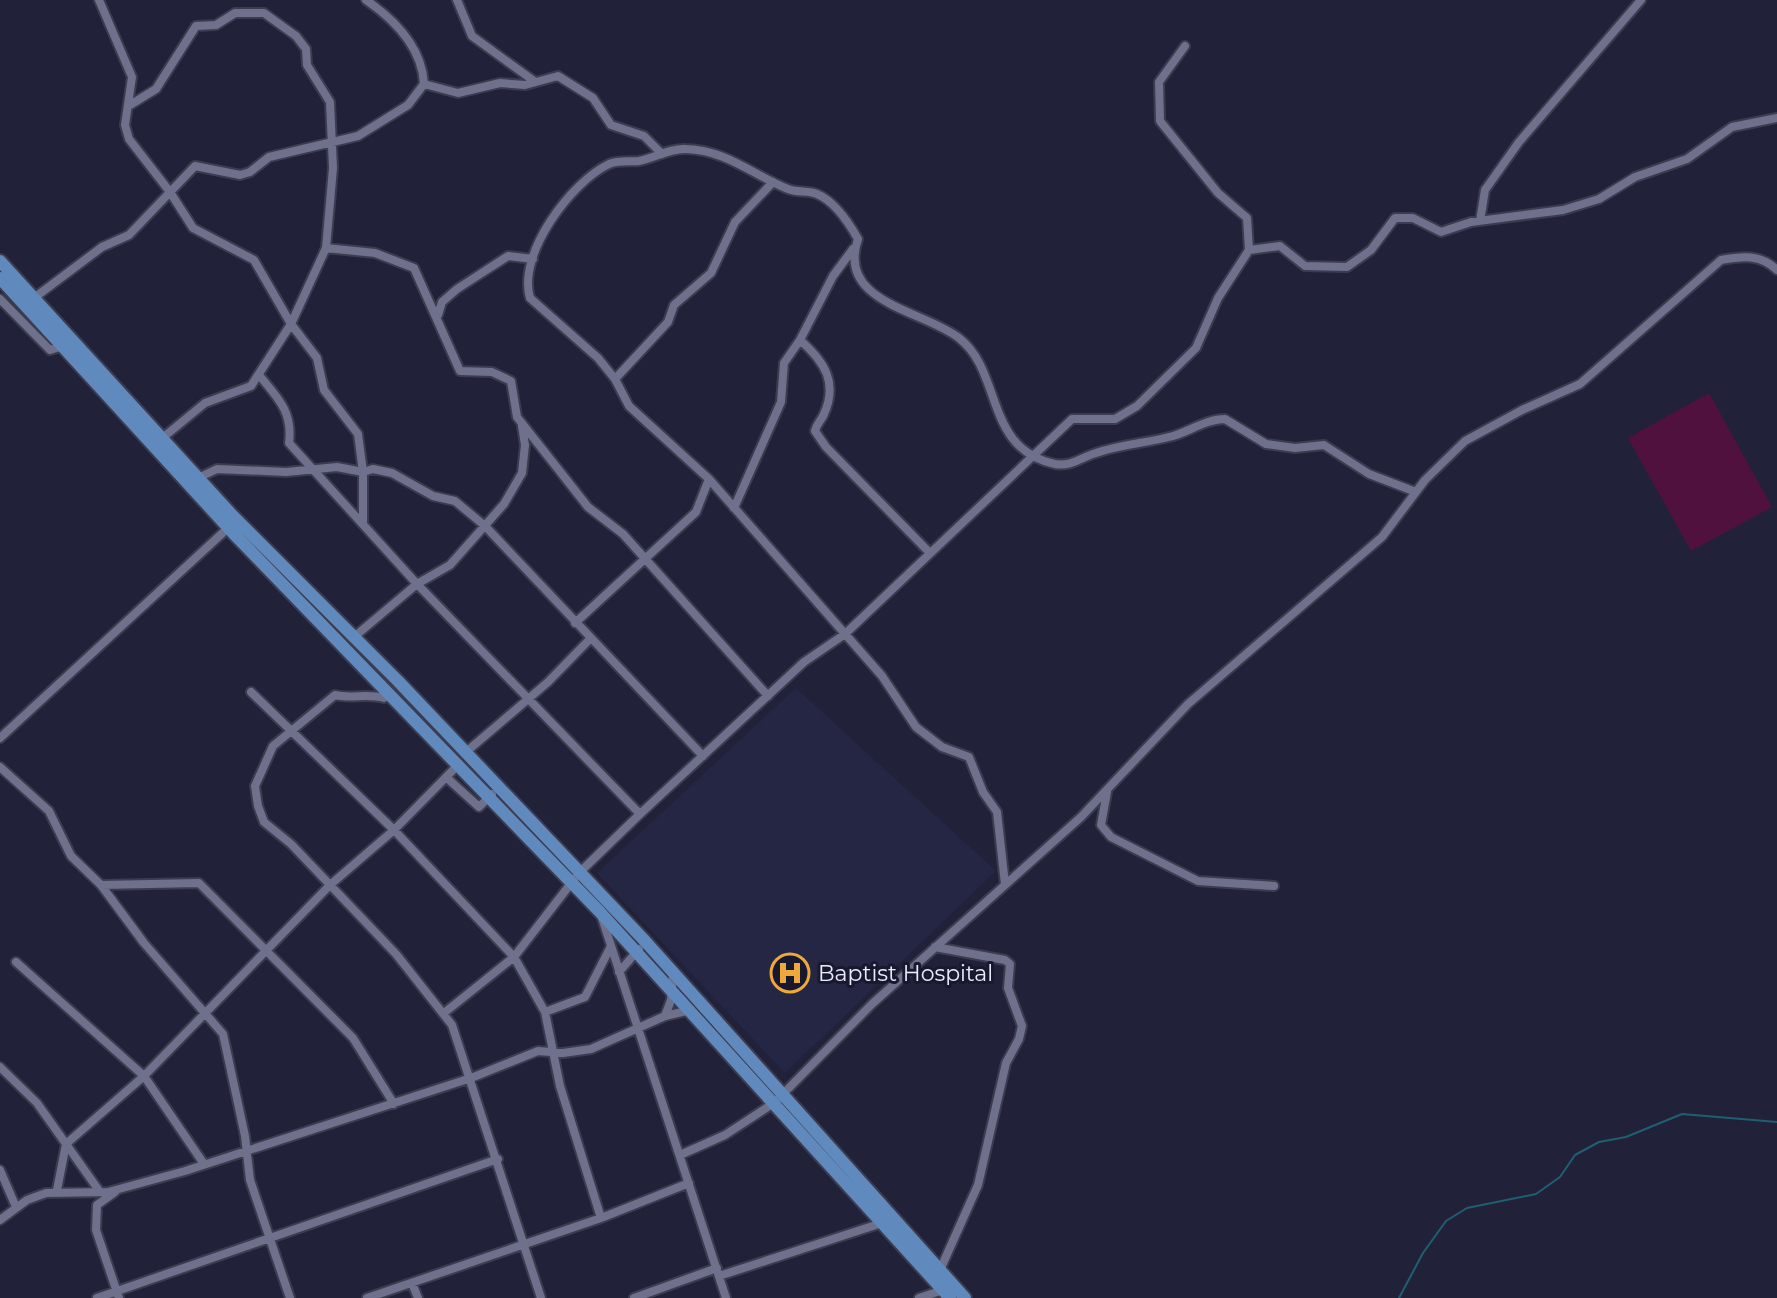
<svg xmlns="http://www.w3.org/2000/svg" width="1777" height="1298" font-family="Montserrat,sans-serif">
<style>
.built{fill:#252644}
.green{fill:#50113e}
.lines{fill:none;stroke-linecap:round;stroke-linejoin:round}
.stream{stroke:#1f5f71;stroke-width:2}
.street-casing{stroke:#3c3c50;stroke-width:12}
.primary-casing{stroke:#3c3c50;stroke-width:16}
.street{stroke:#6e708c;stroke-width:8}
.primary{stroke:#6089bd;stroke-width:12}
.labels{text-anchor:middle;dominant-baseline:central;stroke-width:6;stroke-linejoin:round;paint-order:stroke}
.poi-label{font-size:22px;fill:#eaecfc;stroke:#18182f;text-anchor:start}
</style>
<rect width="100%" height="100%" fill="#212239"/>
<!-- built -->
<path class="built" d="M 796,688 L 996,871 L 785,1073 L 597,873 Z"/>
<!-- green -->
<path class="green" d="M 1709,393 L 1772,507 L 1691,551 L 1628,438 Z"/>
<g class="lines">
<!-- stream -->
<path class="stream" d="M 1399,1298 L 1423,1253 L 1446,1221 L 1467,1208 L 1536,1194 L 1560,1177 L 1575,1155 L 1599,1142 L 1626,1137 L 1682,1114 L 1777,1122"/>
<defs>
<path id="street" d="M 99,0 L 132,77 L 125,125 L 129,139 L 170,192 L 193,228 L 254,260 L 291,324 L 317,358 L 324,390 L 358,434 L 363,472 L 363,524
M 457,0 L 472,36 L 534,81
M 1185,46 L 1159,82 L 1160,121 L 1218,193 L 1247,218 L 1249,250
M 424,84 L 458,93 L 500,83 L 525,85 L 558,76 L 593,98 L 611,125 L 644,136 L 662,154
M 130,105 L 156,89 L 196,26 L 216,25 L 235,13 L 264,13 L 296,36 L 306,49 L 307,65 L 330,102 L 333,168 L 326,248 L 291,324 L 251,386 L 205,403 L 160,440
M 1480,221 L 1485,190 L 1519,142 L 1641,0
M 326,248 L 375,253 L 414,268 L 460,371 L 492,372 L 511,381 L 517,417 L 588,507 L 623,534 L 768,696
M 853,249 L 833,276 L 800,340 C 825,362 838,383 824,414 C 821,421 817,423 815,431 L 826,447 L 929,552
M 34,298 L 102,247 L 129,235 L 195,166 L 240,175 L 250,172 L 269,157 L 358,136 L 408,105 L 424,84 C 422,48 395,20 366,0
M 0,299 L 50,350 L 63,346
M 438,315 L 442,302 L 457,289 L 508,256 L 533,259
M 259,375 C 278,398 293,412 289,443 L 417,584 L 640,814
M 615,379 L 668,322 L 674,305 L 711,273 L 735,222 L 773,182
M 196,479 L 217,469 L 286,472 L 337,467 L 363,472 L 373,469 L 392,473 L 433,496 L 455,501 L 485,526 L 703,756
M 734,508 L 781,402 L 784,363 L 800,340
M 575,623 L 696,512 L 709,479
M 354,637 L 417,584 L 450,565 L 504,504 L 522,473 L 525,445 L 522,426
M 251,692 L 394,830 L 514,957 L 545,1012 L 560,1086 L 601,1218
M 390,693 L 384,698 C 367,693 352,699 335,695 L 273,746 L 255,786 L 258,806 L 264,822 L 291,844 L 396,954 L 452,1025 L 541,1298
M 0,738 L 228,528
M 466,752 L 548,682 L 590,639
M 0,767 L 49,811 L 71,856 L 101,885 L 144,943 L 223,1034 L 245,1136 L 250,1180 L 290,1298
M 446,777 L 479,807 L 492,794
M 1107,792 L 1101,825 L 1111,837 L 1198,881 L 1274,886
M 1005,884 L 997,812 L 983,792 L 969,757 L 942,747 L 916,727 L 882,676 L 709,479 L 629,406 L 615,379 L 598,358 L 530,298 C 517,254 571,182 609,164 C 618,160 630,162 639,161 C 655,158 670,148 686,149 C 726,150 753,175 788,189 C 797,193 808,190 817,194 C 834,201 849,223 858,239 C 836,303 923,310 959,338 C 1003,372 984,449 1055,464 C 1071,467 1082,457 1096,453 C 1121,444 1148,443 1173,436 C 1190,431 1207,419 1225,419 L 1266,444 L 1295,448 L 1324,445 L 1369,474 L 1416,492
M 101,885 L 199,883 L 353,1038 L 394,1104
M 601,915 L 726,1298
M 935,947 L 1005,960 L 1010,964 L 1008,988 L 1022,1026 L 1019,1039 L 1006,1063 L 978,1185 L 940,1270
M 16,962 L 144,1076 L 204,1164
M 619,972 L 639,949
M 545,1012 L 585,997 L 610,948
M 444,1013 L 514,957 L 579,873 L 640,814 L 804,662 L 845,634 L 1072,419 L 1115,419 L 1137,406 L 1196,348 L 1218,298 L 1249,250 L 1280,246 L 1305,266 L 1347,267 L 1371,250 L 1395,218 L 1413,218 L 1441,232 L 1471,222 L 1563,210 L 1599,199 L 1635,177 L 1687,159 L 1732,127 L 1777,118
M 665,1016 L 671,1000 L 673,975
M 0,1067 L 37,1103 L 100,1192
M 680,1155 L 725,1135 L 774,1103 L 872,1004 L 1081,817 L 1188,704 L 1382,537 L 1425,480 L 1465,441 L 1522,410 L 1580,384 L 1721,260 C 1742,256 1761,254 1777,270
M 0,1170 L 16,1207
M 57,1190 L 66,1144 L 144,1076 L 330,885 L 394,830 L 459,764
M 115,1192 L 97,1205 L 96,1230 L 119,1298
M 0,1220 L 27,1200 L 46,1193 L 108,1192 L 185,1171 L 471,1078 L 538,1051 L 563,1053 L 591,1049 L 665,1016 L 691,1010
M 719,1276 L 882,1223
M 412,1283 L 418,1298
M 97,1298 L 498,1159
M 367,1298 L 601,1218 L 689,1183
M 634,1298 L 717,1268
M 919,1298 L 943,1290"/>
<path id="primary" d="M 0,261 L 232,515 L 398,681 L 645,941 L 965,1298
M 0,278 L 234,534 L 599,911 L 950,1298"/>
</defs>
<!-- street casing -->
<use href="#street" class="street-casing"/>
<!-- primary casing -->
<use href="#primary" class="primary-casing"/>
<!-- street -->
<use href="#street" class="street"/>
<!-- primary -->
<use href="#primary" class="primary"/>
</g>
<!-- icons -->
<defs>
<symbol id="hospital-ring" viewBox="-11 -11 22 22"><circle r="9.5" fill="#18182f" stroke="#eea83c" stroke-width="1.5"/><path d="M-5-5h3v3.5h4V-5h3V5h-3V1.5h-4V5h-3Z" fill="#eea83c"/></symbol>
</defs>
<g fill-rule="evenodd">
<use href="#hospital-ring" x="768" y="951" width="44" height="44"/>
</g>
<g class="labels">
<!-- poi labels -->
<g class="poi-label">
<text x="818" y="973">Baptist Hospital</text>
</g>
</g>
</svg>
